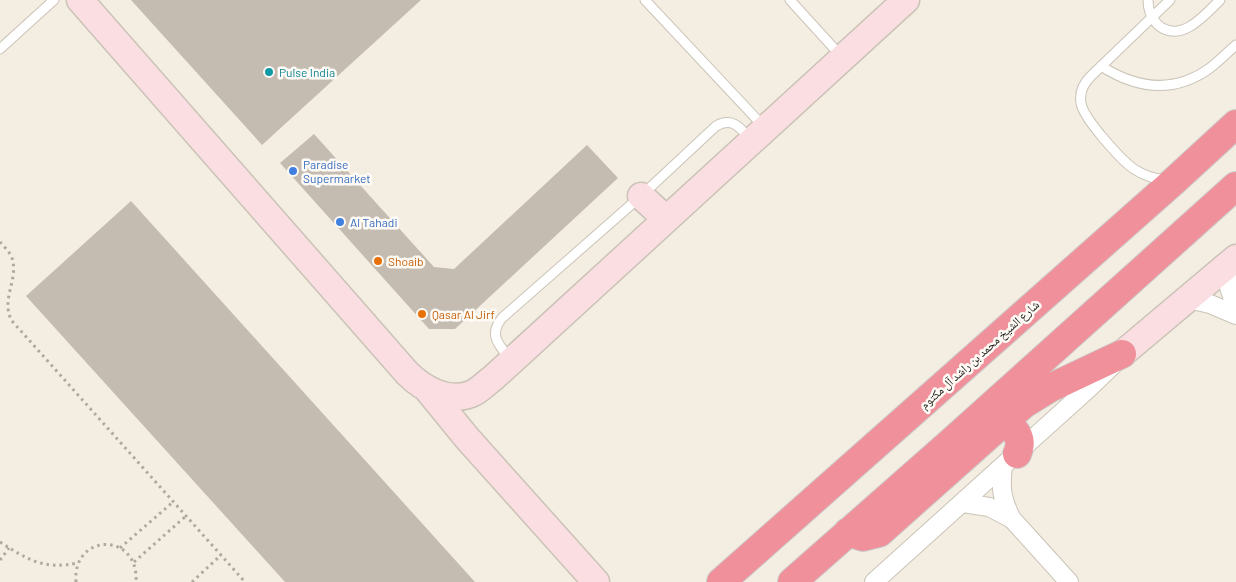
<svg xmlns="http://www.w3.org/2000/svg" width="1236" height="582" font-family="Barlow,'Noto Naskh Arabic',sans-serif">
<style>
.building{fill:#c5bcb1}
.lines{fill:none;stroke-linecap:round;stroke-linejoin:round}
.lane-casing{stroke:#cac3b7;stroke-width:11}
.street-casing{stroke:#cac3b7;stroke-width:20}
.secondary-casing{stroke:#cac3b7;stroke-width:29}
.highway-casing{stroke:#cdcccb;stroke-width:30}
.path{stroke:#aea89e;stroke-width:3;stroke-dasharray:2.5 4;stroke-linecap:butt}
.lane{stroke:#fff;stroke-width:9}
.street{stroke:#fff;stroke-width:18}
.secondary{stroke:#fadee1;stroke-width:26}
.highway{stroke:#f0909a;stroke-width:28}
.culture-dot{fill:#0f9aa8;stroke:#fefbf6;stroke-width:2}
.shop-dot{fill:#3f7fe0;stroke:#fefbf6;stroke-width:2}
.food-dot{fill:#e8710a;stroke:#fefbf6;stroke-width:2}
.labels{text-anchor:middle;dominant-baseline:central;stroke-width:5;stroke-linejoin:round;paint-order:stroke}
.culture-label{font-size:12px;fill:#0d838f;stroke:#fefbf6;text-anchor:start}
.shop-label{font-size:12px;fill:#366cbe;stroke:#fefbf6;text-anchor:start}
.food-label{font-size:12px;fill:#c56008;stroke:#fefbf6;text-anchor:start}
.street-label{font-size:12px;fill:#1a1713;stroke:#fefbf6}
</style>
<rect width="100%" height="100%" fill="#f4ede1"/>
<!-- building -->
<path class="building" d="M 131,0 L 421,0 L 262,145 Z
M 314,134 L 434,267 L 454,269 L 587,145 L 618,178 L 455,329 L 429,329 L 280,163 Z
M 131,201 L 475,582 L 285,582 L 26,296 Z"/>
<g class="lines">
<defs>
<path id="lane" d="M 645,0 L 765,128
M 790,0 L 841,56
M 1148,0 C 1148,9 1151,18 1158,25 C 1181,44 1205,15 1220,0
M 0,49 L 54,0
M 1101,66 C 1137,89 1174,94 1210,68 C 1219,61 1228,52 1236,45
M 1166,180 C 1155,179 1143,175 1134,169 C 1121,160 1083,118 1081,103 C 1079,92 1084,83 1091,76 L 1170,0
M 510,359 C 499,345 488,335 502,318 L 641,196 L 716,126 C 732,117 740,127 750,139"/>
<path id="street" d="M 1226,267 L 1229,287 L 1236,309
M 1188,299 L 1210,304 L 1236,315
M 1003,467 C 1000,487 1002,501 1012,519 L 1069,582
M 963,503 L 989,507 L 1012,519
M 874,582 L 1089,388 L 1114,364"/>
<path id="secondary" d="M 80,0 L 407,373 C 423,389 448,403 471,394 C 479,391 486,383 493,378 L 906,0
M 641,196 L 666,219
M 1122,354 L 1236,258
M 427,389 L 467,438 L 596,582"/>
<path id="highway" d="M 1000,424 C 1016,426 1024,439 1017,454
M 848,532 L 863,537 L 879,533 L 1024,404 L 1050,388 L 1122,354
M 721,582 L 1174,181 L 1236,124
M 792,582 L 951,442 L 1236,186"/>
</defs>
<!-- lane casing -->
<use href="#lane" class="lane-casing"/>
<!-- street casing -->
<use href="#street" class="street-casing"/>
<!-- secondary casing -->
<use href="#secondary" class="secondary-casing"/>
<!-- highway casing -->
<use href="#highway" class="highway-casing"/>
<!-- path -->
<path class="path" d="M 0,242 C 4,247 10,252 12,258 C 19,280 0,300 12,321 L 245,582
M 0,542 C 28,560 44,570 77,563
M 120,548 L 173,502
M 0,560 L 9,548
M 134,562 L 186,516
M 76,582 C 72,533 139,531 136,582
M 192,582 L 221,555"/>
<!-- lane -->
<use href="#lane" class="lane"/>
<!-- street -->
<use href="#street" class="street"/>
<!-- secondary -->
<use href="#secondary" class="secondary"/>
<!-- highway -->
<use href="#highway" class="highway"/>
</g>
<!-- markers -->
<circle class="culture-dot" cx="269" cy="72" r="5"/>
<g class="shop-dot">
<circle cx="293" cy="171" r="5"/>
<circle cx="340" cy="222" r="5"/>
</g>
<g class="food-dot">
<circle cx="378" cy="261" r="5"/>
<circle cx="422" cy="314" r="5"/>
</g>
<g class="labels">
<!-- culture labels -->
<g class="culture-label">
<text x="279" y="72">Pulse India</text>
</g>
<!-- shop labels -->
<g class="shop-label">
<text x="303" y="164">Paradise<tspan x="303" dy="14">Supermarket</tspan></text>
<text x="350" y="222">Al Tahadi</text>
</g>
<!-- food labels -->
<g class="food-label">
<text x="388" y="261">Shoaib</text>
<text x="432" y="314">Qasar Al Jirf</text>
</g>
<!-- street labels -->
<g class="street-label">
<text transform="translate(979 354) rotate(-42)">شارع الشيخ محمد بن راشد آل مكتوم</text>
</g>
</g>
</svg>
